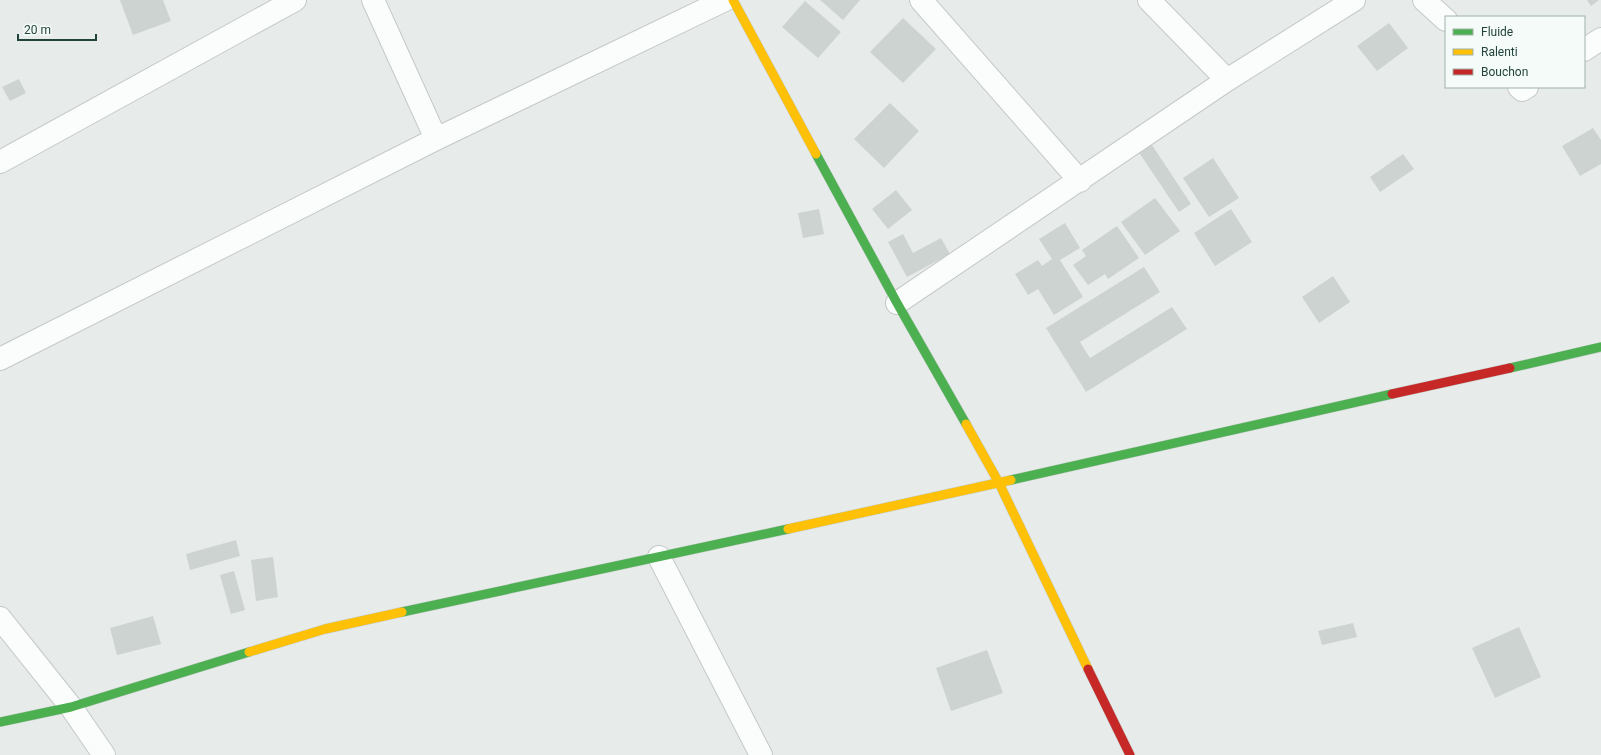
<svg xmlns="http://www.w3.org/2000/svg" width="1601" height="755" font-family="Roboto,sans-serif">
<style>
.building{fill:#cdd3d1}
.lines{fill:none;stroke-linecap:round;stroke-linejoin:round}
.street-casing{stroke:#c4c9c7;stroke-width:24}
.fast-casing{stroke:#c2cac7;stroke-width:10}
.slow-casing{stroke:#c2cac7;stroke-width:10}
.jam-casing{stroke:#c2cac7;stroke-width:10}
.street{stroke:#fbfcfc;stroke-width:22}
.fast{stroke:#4caf50;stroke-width:9}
.slow{stroke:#ffc107;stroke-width:9}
.jam{stroke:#c62828;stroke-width:9}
</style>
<rect width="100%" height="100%" fill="#e7ecea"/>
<!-- building -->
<path class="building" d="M 120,0 L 163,0 L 171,21 L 133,35 Z
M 820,0 L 860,0 L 843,20 Z
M 1587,0 L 1599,0 L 1591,6 Z
M 805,1 L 841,32 L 818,58 L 782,27 Z
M 903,18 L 936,49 L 903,83 L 870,52 Z
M 1389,23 L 1408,48 L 1377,71 L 1357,46 Z
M 19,79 L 26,93 L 10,101 L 2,87 Z
M 890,103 L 919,131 L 884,168 L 854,139 Z
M 1593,128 L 1601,140 L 1601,164 L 1580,176 L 1562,146 Z
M 1150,142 L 1191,204 L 1179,212 L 1138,151 Z
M 1403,154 L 1414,169 L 1380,192 L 1370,177 Z
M 1213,158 L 1239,198 L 1209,217 L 1183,178 Z
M 896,190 L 912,210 L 888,229 L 872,209 Z
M 1155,198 L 1180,231 L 1145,255 L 1121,222 Z
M 819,209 L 824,234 L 803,238 L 798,213 Z
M 1231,209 L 1252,242 L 1215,266 L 1194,233 Z
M 1065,223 L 1080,248 L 1060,260 L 1083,297 L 1054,315 L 1038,289 L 1028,295 L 1015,274 L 1038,260 L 1042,266 L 1052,259 L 1039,239 Z
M 1117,226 L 1139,258 L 1108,279 L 1105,274 L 1088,285 L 1073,265 L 1086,256 L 1082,250 Z
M 903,234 L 913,253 L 941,238 L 950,254 L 907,277 L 888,242 Z
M 1144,267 L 1160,292 L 1080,342 L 1090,358 L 1172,307 L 1187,329 L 1086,392 L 1046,328 Z
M 1333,276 L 1350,302 L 1319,323 L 1302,297 Z
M 236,540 L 240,556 L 190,570 L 186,554 Z
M 273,557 L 278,597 L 256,601 L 251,560 Z
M 234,571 L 245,610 L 231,614 L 220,575 Z
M 153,616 L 161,644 L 117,655 L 110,628 Z
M 1353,623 L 1357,637 L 1322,645 L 1318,631 Z
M 1519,627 L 1541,677 L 1495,698 L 1472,648 Z
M 987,650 L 1003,693 L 951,711 L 936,668 Z"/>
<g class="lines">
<defs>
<path id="street" d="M 373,0 L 436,139
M 921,0 L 1080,181
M 1149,0 L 1227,80
M 1424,0 L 1446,20
M 1584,50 L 1601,39
M 1519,87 L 1522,90 L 1527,87
M 0,162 L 295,0
M 897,303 L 1227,80 L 1354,0
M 0,359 L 436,139 L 725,0
M 659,557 L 761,755
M 0,618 L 71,707 L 104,755"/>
<path id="fast" d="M 816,154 L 897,303 L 966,424
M 1510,368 L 1601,347
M 1011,480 L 1392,394
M 402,612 L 788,529
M 0,722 L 71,707 L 249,652"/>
<path id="slow" d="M 733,0 L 816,154
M 966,424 L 999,483 L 1088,669
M 788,529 L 1011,480
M 249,652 L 325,629 L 402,612"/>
<path id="jam" d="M 1392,394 L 1510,368
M 1088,669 L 1130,755"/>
</defs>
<!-- street casing -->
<use href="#street" class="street-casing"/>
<!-- fast casing -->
<use href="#fast" class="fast-casing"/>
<!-- slow casing -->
<use href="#slow" class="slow-casing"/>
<!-- jam casing -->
<use href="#jam" class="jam-casing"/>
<!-- street -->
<use href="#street" class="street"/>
<!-- fast -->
<use href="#fast" class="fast"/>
<!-- slow -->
<use href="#slow" class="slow"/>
<!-- jam -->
<use href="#jam" class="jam"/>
</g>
<!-- legend -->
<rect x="1445" y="16" width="140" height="72" fill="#f5fbf8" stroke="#a0b1ac"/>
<rect x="1453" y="29" width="20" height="6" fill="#4caf50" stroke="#a0b1ac"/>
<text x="1481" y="36" font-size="12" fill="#21433b">Fluide</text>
<rect x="1453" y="49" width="20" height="6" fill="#ffc107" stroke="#a0b1ac"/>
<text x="1481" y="56" font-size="12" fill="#21433b">Ralenti</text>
<rect x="1453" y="69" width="20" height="6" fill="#c62828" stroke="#a0b1ac"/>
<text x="1481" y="76" font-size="12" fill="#21433b">Bouchon</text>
<!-- scale -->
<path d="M18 34v6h78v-6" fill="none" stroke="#21433b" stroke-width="2"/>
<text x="24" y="34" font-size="12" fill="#21433b" stroke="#f5fbf8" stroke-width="3" paint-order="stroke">20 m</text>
</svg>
